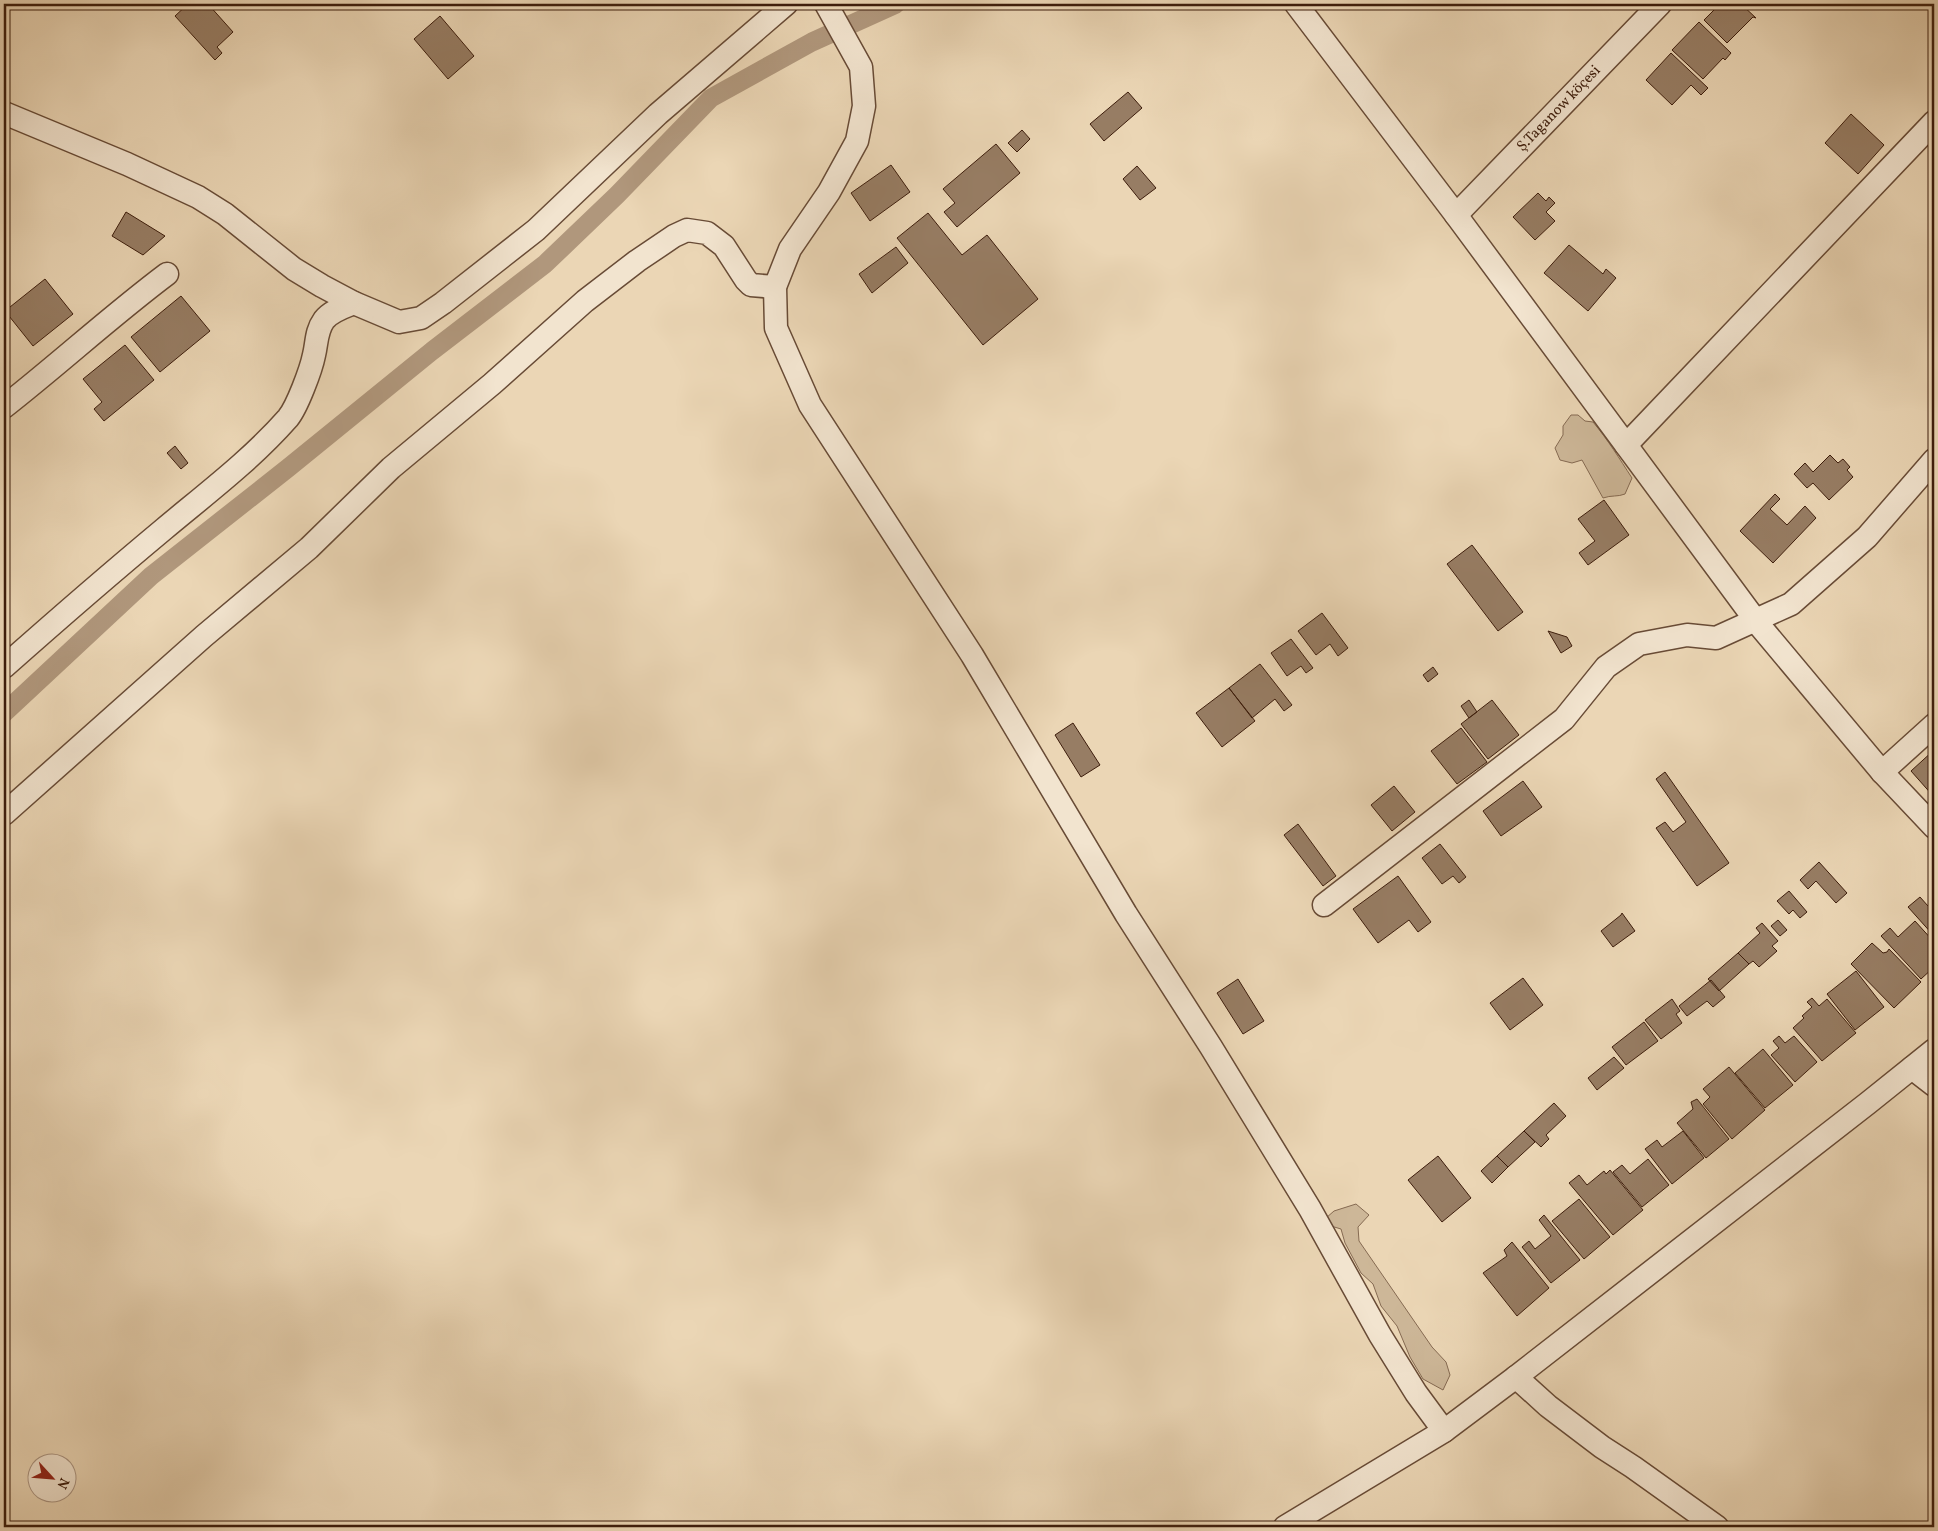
<svg xmlns="http://www.w3.org/2000/svg" width="1938" height="1531" font-family="Vollkorn,serif">
<style>
.green{fill:#cdb798;stroke:#856a52}
.lines{fill:none;stroke-linecap:round;stroke-linejoin:round}
.canal{stroke:#b0977c;stroke-width:19}
.building{fill:#977d64;stroke:#3d1d0c}
.minor-casing{stroke:#684b36;stroke-width:25}
.minor{stroke:#f2e4cf;stroke-width:22}
.labels{text-anchor:middle;dominant-baseline:central;stroke-width:4;stroke-linejoin:round;paint-order:stroke}
.street-label{font-size:15px;fill:#3d1d0c;stroke:#f2e4cf}
</style>
<rect width="100%" height="100%" fill="#ebd6b5"/>
<filter id="stains"><feTurbulence type="fractalNoise" baseFrequency=".004" numOctaves="4"/><feColorMatrix values="0 0 0 0 .2 0 0 0 0 .09 0 0 0 0 .02 0 0 0 .5 -.17"/></filter>
<radialGradient id="worn" r=".72"><stop offset=".6" stop-color="#630" stop-opacity="0"/><stop offset="1" stop-color="#630" stop-opacity=".3"/></radialGradient>
<!-- green -->
<path class="green" d="M 1571,415 L 1578,415 L 1585,421 L 1593,422 C 1608,440 1619,458 1632,478 L 1625,494 C 1618,497 1611,495 1603,498 L 1582,460 L 1572,463 L 1560,460 L 1555,448 L 1563,435 L 1563,426 Z
M 1356,1204 L 1369,1215 L 1358,1227 L 1359,1241 L 1432,1347 L 1446,1362 L 1450,1375 L 1443,1390 L 1423,1379 L 1410,1357 L 1397,1326 L 1381,1306 L 1373,1284 L 1361,1273 L 1345,1243 L 1341,1229 L 1331,1226 L 1326,1218 L 1334,1211 Z"/>
<g class="lines">
<!-- canal -->
<path class="canal" d="M 4,713 L 151,576 L 288,468 L 432,351 L 545,264 L 617,195 L 711,98 L 812,42 L 896,4"/>
</g>
<!-- building -->
<path class="building" d="M 188,4 L 208,4 L 233,32 L 217,47 L 222,53 L 215,60 L 175,16 Z
M 1720,4 L 1741,4 L 1756,18 L 1753,17 L 1727,43 L 1704,20 Z
M 440,16 L 474,56 L 448,79 L 414,39 Z
M 1699,22 L 1731,53 L 1725,60 L 1723,58 L 1703,79 L 1672,50 Z
M 1671,53 L 1708,88 L 1701,95 L 1691,85 L 1672,105 L 1646,80 Z
M 1128,92 L 1142,108 L 1104,141 L 1090,124 Z
M 1851,114 L 1884,145 L 1858,174 L 1825,143 Z
M 1022,130 L 1030,139 L 1017,152 L 1008,143 Z
M 996,144 L 1020,173 L 957,227 L 944,212 L 955,203 L 943,189 Z
M 891,165 L 910,192 L 870,221 L 851,193 Z
M 1137,166 L 1156,188 L 1140,200 L 1123,179 Z
M 1538,193 L 1546,201 L 1549,197 L 1555,203 L 1546,212 L 1555,221 L 1535,240 L 1513,217 Z
M 126,212 L 165,236 L 143,255 L 112,236 Z
M 928,213 L 962,255 L 987,235 L 1038,299 L 983,345 L 897,238 Z
M 1569,245 L 1603,274 L 1606,269 L 1616,278 L 1588,311 L 1544,273 Z
M 896,247 L 908,263 L 872,293 L 859,274 Z
M 45,279 L 73,314 L 33,346 L 5,311 Z
M 181,296 L 210,331 L 160,372 L 131,337 Z
M 125,345 L 154,380 L 104,421 L 94,409 L 102,402 L 83,379 Z
M 175,446 L 188,463 L 181,469 L 167,453 Z
M 1830,455 L 1838,463 L 1843,459 L 1850,467 L 1847,470 L 1853,477 L 1829,500 L 1813,483 L 1807,488 L 1794,474 L 1805,463 L 1813,472 Z
M 1775,494 L 1780,499 L 1770,509 L 1787,525 L 1805,506 L 1816,518 L 1773,563 L 1740,531 Z
M 1604,500 L 1629,535 L 1588,565 L 1579,553 L 1595,541 L 1578,519 Z
M 1472,545 L 1523,612 L 1498,631 L 1447,564 Z
M 1322,613 L 1348,648 L 1338,656 L 1330,644 L 1316,655 L 1298,631 Z
M 1548,631 L 1567,637 L 1572,646 L 1561,653 Z
M 1291,639 L 1313,668 L 1306,673 L 1301,666 L 1287,676 L 1271,653 Z
M 1260,664 L 1292,705 L 1284,711 L 1275,699 L 1252,718 L 1229,688 Z
M 1433,667 L 1438,674 L 1428,682 L 1423,675 Z
M 1229,688 L 1255,721 L 1222,747 L 1196,713 Z
M 1469,700 L 1477,712 L 1469,718 L 1461,706 Z
M 1492,700 L 1519,735 L 1488,759 L 1461,724 Z
M 1073,723 L 1100,765 L 1081,777 L 1055,735 Z
M 1461,728 L 1487,762 L 1457,784 L 1431,751 Z
M 1934,750 L 1934,797 L 1911,771 Z
M 1665,772 L 1729,863 L 1697,886 L 1656,828 L 1665,822 L 1673,832 L 1686,822 L 1656,779 Z
M 1523,781 L 1542,807 L 1501,836 L 1483,811 Z
M 1394,786 L 1415,812 L 1392,831 L 1371,805 Z
M 1298,824 L 1336,876 L 1323,886 L 1284,835 Z
M 1440,844 L 1466,877 L 1459,883 L 1453,876 L 1442,884 L 1422,858 Z
M 1819,862 L 1847,893 L 1836,903 L 1816,881 L 1808,889 L 1800,880 Z
M 1398,876 L 1431,922 L 1418,932 L 1409,920 L 1378,943 L 1353,909 Z
M 1789,891 L 1807,912 L 1800,918 L 1793,910 L 1789,914 L 1777,901 Z
M 1920,897 L 1928,906 L 1934,900 L 1934,936 L 1908,907 Z
M 1622,913 L 1635,931 L 1613,947 L 1601,931 L 1621,915 Z
M 1778,920 L 1787,930 L 1780,936 L 1771,926 Z
M 1915,921 L 1934,942 L 1934,967 L 1921,979 L 1881,936 L 1890,928 L 1898,937 Z
M 1762,923 L 1778,941 L 1772,946 L 1777,951 L 1759,967 L 1753,961 L 1749,964 L 1738,953 L 1760,933 L 1756,928 Z
M 1872,943 L 1883,953 L 1887,952 L 1889,949 L 1921,982 L 1894,1008 L 1851,964 Z
M 1738,953 L 1749,964 L 1719,991 L 1708,979 Z
M 1856,971 L 1884,1007 L 1855,1030 L 1827,994 Z
M 1523,978 L 1543,1005 L 1510,1030 L 1490,1003 Z
M 1238,979 L 1264,1021 L 1243,1034 L 1217,993 Z
M 1711,980 L 1725,997 L 1713,1007 L 1707,1001 L 1687,1016 L 1679,1006 Z
M 1812,998 L 1819,1006 L 1827,999 L 1856,1033 L 1822,1061 L 1793,1028 L 1804,1018 L 1802,1016 L 1812,1007 L 1807,1002 Z
M 1672,999 L 1680,1011 L 1676,1014 L 1682,1023 L 1661,1039 L 1645,1020 Z
M 1644,1022 L 1658,1041 L 1626,1065 L 1612,1047 Z
M 1779,1036 L 1785,1043 L 1794,1036 L 1817,1062 L 1795,1082 L 1771,1055 L 1779,1048 L 1773,1041 Z
M 1763,1049 L 1793,1085 L 1765,1108 L 1735,1073 Z
M 1614,1057 L 1624,1068 L 1597,1090 L 1588,1078 Z
M 1729,1067 L 1765,1110 L 1732,1139 L 1703,1104 L 1710,1097 L 1703,1089 Z
M 1697,1099 L 1729,1139 L 1706,1158 L 1677,1123 L 1693,1109 L 1691,1102 Z
M 1554,1103 L 1566,1116 L 1546,1135 L 1549,1139 L 1541,1147 L 1524,1131 Z
M 1524,1131 L 1535,1142 L 1508,1167 L 1497,1156 Z
M 1683,1131 L 1704,1158 L 1672,1184 L 1645,1149 L 1657,1140 L 1662,1147 Z
M 1438,1156 L 1471,1198 L 1442,1222 L 1408,1180 Z
M 1497,1156 L 1508,1167 L 1492,1183 L 1481,1171 Z
M 1648,1159 L 1669,1185 L 1642,1207 L 1613,1172 L 1622,1165 L 1630,1174 Z
M 1610,1170 L 1643,1210 L 1613,1235 L 1569,1183 L 1579,1175 L 1587,1185 L 1604,1171 L 1606,1174 Z
M 1579,1199 L 1610,1237 L 1584,1259 L 1552,1221 Z
M 1544,1215 L 1580,1260 L 1551,1283 L 1522,1247 L 1529,1241 L 1535,1249 L 1551,1236 L 1539,1220 Z
M 1512,1242 L 1549,1288 L 1517,1316 L 1483,1273 L 1507,1256 L 1504,1250 Z"/>
<g class="lines">
<defs>
<g id="minor">
<path d="M 826,4 L 861,67 L 864,106 L 857,141 L 829,192 L 790,249 L 775,287 L 776,328 L 810,405 L 972,655 L 1126,914 L 1211,1047 L 1310,1209 L 1380,1335 L 1416,1393 L 1444,1431"/>
<path d="M 1296,4 L 1456,215 L 1759,625 L 1882,772 L 1934,827"/>
<path d="M 4,113 L 127,164 L 198,197 L 225,214 L 294,269 L 322,286 L 354,303 L 399,322 L 421,318 L 443,303 L 536,230 L 658,114 L 786,4"/>
<path id="s1" d="M 1456,215 L 1660,4"/>
<path d="M 4,407 C 59,364 111,316 167,274"/>
<path d="M 1626,445 L 1934,122"/>
<path d="M 4,667 C 57,620 110,574 164,529 C 207,493 251,460 288,418 C 297,407 311,370 314,355 C 317,343 316,331 324,320 C 331,311 344,307 354,303"/>
<path d="M 1882,772 L 1934,725"/>
<path d="M 4,814 L 204,636 L 309,548 L 391,468 L 492,384 L 585,301 L 637,261 L 674,236 L 687,230 L 707,233 L 724,246 L 746,280 L 751,285 L 775,287"/>
<path d="M 1324,905 L 1564,719 L 1606,667 L 1639,644 L 1687,635 L 1716,638 L 1791,604 L 1867,537 L 1934,460"/>
<path d="M 1912,1068 L 1934,1085"/>
<path d="M 1516,1377 L 1548,1406 L 1602,1447 L 1633,1467 L 1717,1527"/>
<path d="M 1285,1527 L 1444,1431 L 1516,1377 L 1868,1103 L 1934,1050"/>
</g>
</defs>
<!-- minor casing -->
<use href="#minor" class="minor-casing"/>
<!-- minor -->
<use href="#minor" class="minor"/>
</g>
<g class="labels">
<!-- street labels -->
<g class="street-label">
<text stroke="none"><textPath href="#s1" startOffset="148">Ş.Taganow köçesi</textPath></text>
</g>
</g>
<!-- margin -->
<rect width="1938" height="1531" fill="none" stroke="#ebd6b5" stroke-width="20"/>
<rect x="5" y="5" width="1928" height="1521" fill="none" stroke="#3d1d0c" stroke-width="2.5"/>
<rect x="10" y="10" width="1918" height="1511" fill="none" stroke="#3d1d0c"/>
<!-- north arrow -->
<g transform="translate(52 1478) rotate(116)"><circle r="24" fill="#f2e4cf" stroke="#aa9481"/>
<path d="M0-4L9 19L0 12L-9 19Z" fill="#8f2418"/>
<text y="-8" font-size="14" font-weight="bold" text-anchor="middle" fill="#3d1d0c">N</text>
</g>
<rect width="100%" height="100%" filter="url(#stains)"/>
<rect width="100%" height="100%" fill="url(#worn)"/>
</svg>
